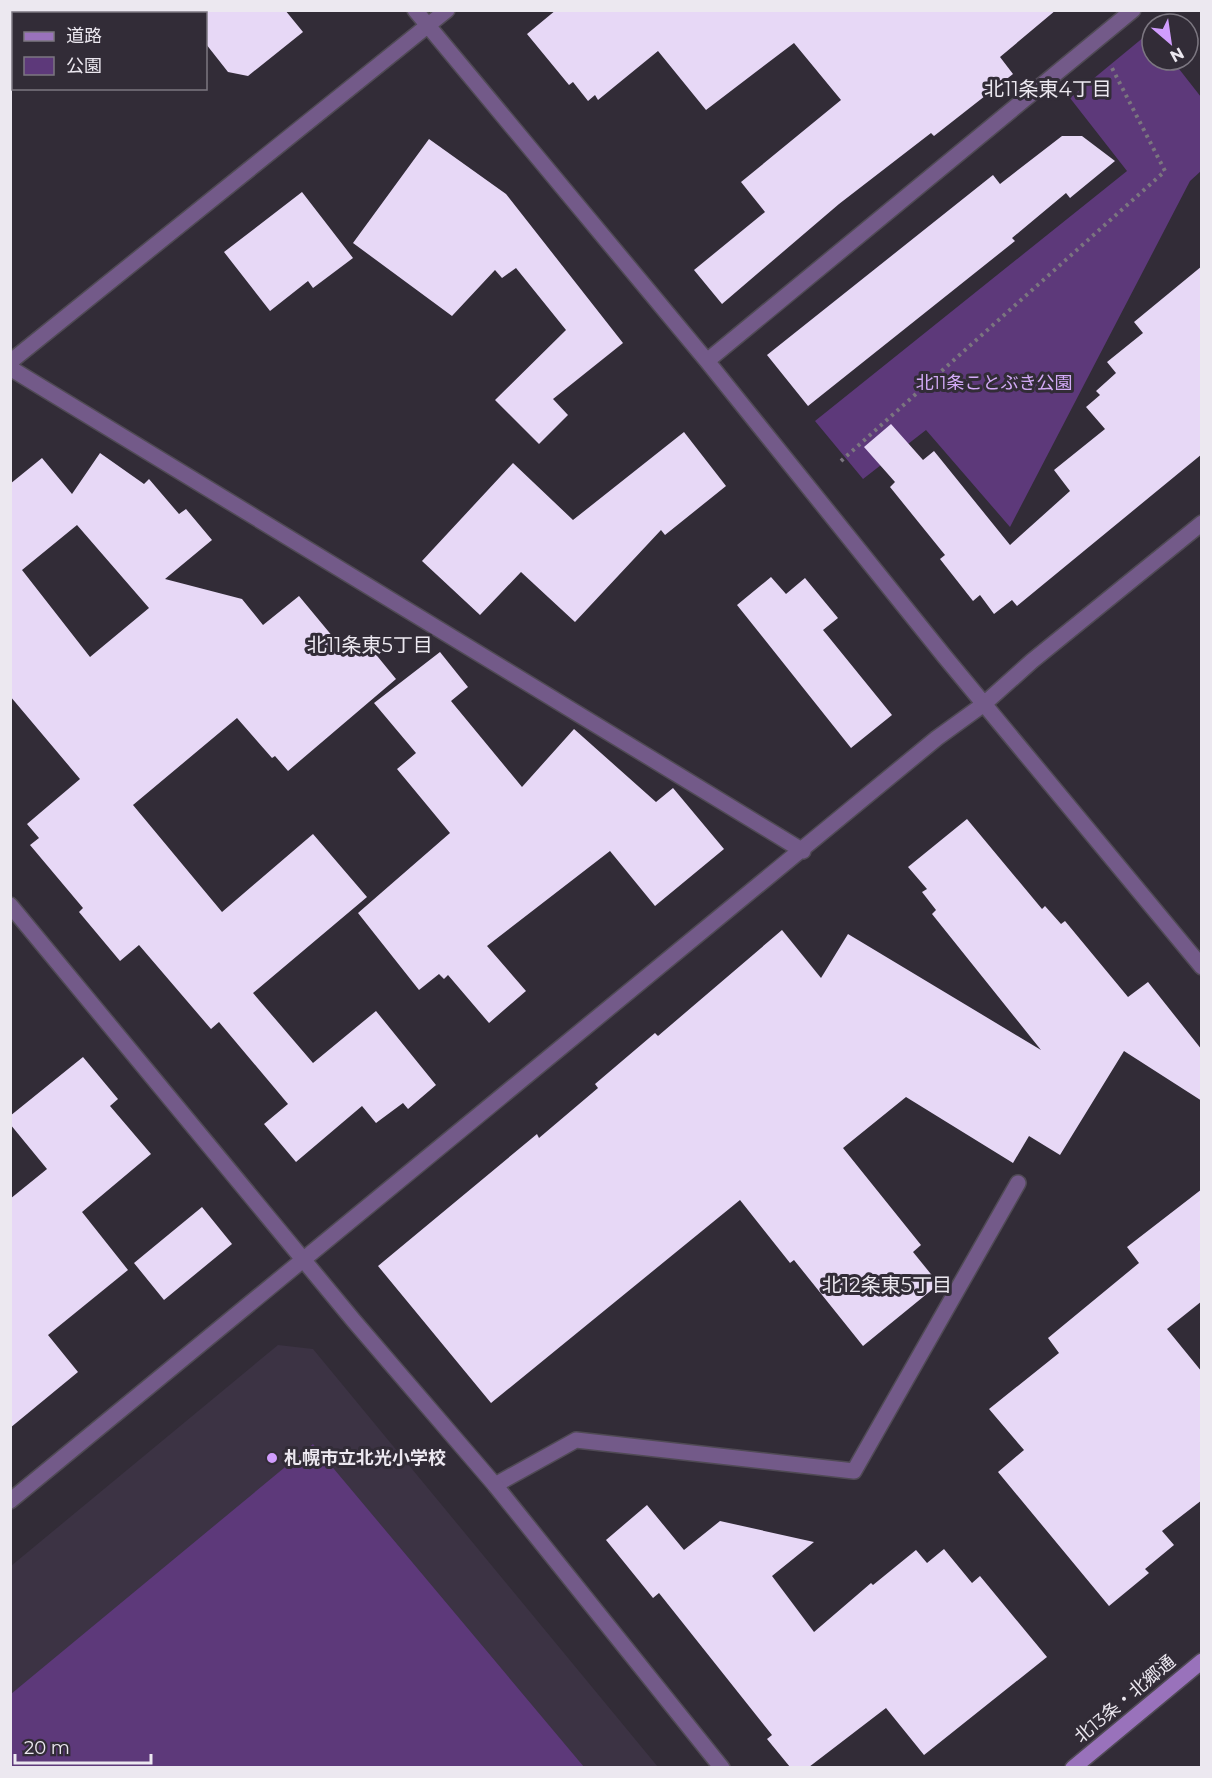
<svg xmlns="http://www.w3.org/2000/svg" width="1212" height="1778" font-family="Montserrat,'Noto Sans JP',sans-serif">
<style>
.built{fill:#3c3344}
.green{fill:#5d397a}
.building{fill:#e7d8f6;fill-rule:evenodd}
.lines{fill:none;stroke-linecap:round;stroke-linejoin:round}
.lane-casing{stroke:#504a55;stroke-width:18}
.street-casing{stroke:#504a55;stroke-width:18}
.secondary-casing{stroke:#504a55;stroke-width:18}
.path{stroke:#7b767f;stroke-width:4;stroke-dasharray:3 4.5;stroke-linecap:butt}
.lane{stroke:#735a89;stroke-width:15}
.street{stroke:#735a89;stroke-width:15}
.secondary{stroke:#9972bb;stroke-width:15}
.poi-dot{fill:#d19dfe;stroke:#322c37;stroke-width:2}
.labels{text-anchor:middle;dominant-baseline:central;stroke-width:6;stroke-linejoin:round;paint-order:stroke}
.park-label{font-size:18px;fill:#d2aaf6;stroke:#322c37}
.poi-label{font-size:18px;font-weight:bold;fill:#ece8f0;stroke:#322c37;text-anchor:start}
.street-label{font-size:18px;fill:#ece8f0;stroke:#322c37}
.neighbourhood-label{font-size:20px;fill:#ece8f0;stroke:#322c37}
</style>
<rect width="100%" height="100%" fill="#322c37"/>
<!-- built -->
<path class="built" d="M 278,1345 L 313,1349 L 658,1767 L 11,1768 L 11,1566 Z"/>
<!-- green -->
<path class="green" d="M 1150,32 L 1152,35 L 1152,60 L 1172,60 L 1201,97 L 1201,171 L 1190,181 L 1010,527 L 926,430 L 863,479 L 815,421 L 1127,171 L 1070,98 Z
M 313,1444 L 584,1767 L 11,1767 L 11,1694 Z"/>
<!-- building -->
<path class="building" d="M 206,10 L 285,10 L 303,32 L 248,76 L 228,72 L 206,44 Z
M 556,10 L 1056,10 L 1000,57 L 1013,74 L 934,136 L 931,133 L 839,204 L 722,304 L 694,270 L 765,212 L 741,182 L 841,100 L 794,43 L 706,110 L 658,51 L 598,100 L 595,95 L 588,101 L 573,82 L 569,85 L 527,34 Z
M 1062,136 L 1082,136 L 1115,161 L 1070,198 L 1066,193 L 1012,238 L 1015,241 L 808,406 L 767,355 L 993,175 L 1000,184 Z
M 429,139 L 506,194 L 623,343 L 553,399 L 568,415 L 539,444 L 495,400 L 566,330 L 516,268 L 502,278 L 495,270 L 452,316 L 353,243 Z
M 302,192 L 353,258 L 313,288 L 308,281 L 270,311 L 224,252 Z
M 1202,266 L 1202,454 L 1017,606 L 1012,600 L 994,614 L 980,595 L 973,601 L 940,559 L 945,555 L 890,487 L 895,482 L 864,447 L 891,424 L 923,460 L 934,451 L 1010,545 L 1070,491 L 1054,470 L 1105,429 L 1086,407 L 1100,395 L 1096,391 L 1116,373 L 1107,362 L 1143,333 L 1134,322 Z
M 684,432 L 726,486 L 665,535 L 661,530 L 575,622 L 521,572 L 480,615 L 422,561 L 513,463 L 573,520 Z
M 100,453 L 144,484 L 149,479 L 179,514 L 186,509 L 212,540 L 165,579 L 242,599 L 263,625 L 299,596 L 338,643 L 350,633 L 364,650 L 369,646 L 396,679 L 288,771 L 275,756 L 272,758 L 237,718 L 133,805 L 222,912 L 313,834 L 367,897 L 253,993 L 313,1063 L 376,1011 L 436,1085 L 408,1109 L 403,1103 L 376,1123 L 362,1106 L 296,1162 L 264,1124 L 288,1104 L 219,1022 L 211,1029 L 139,945 L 120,961 L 79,912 L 83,908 L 30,845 L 39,838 L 27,824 L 80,779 L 10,696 L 10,484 L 42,458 L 72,494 ZM 77,525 L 149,608 L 90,657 L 22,570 Z
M 771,577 L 786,594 L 805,578 L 838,618 L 823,630 L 892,715 L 851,748 L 737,605 Z
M 440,652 L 468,687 L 451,701 L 522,787 L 574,729 L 656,802 L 673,788 L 724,849 L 655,906 L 610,851 L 487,946 L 526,991 L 489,1023 L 448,975 L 444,979 L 439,974 L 419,990 L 358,913 L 450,833 L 397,769 L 416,753 L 374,703 Z
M 967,819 L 1042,909 L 1045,906 L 1061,924 L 1065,921 L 1128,997 L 1148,982 L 1202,1050 L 1202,1101 L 1124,1051 L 1060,1155 L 1029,1136 L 1013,1163 L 906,1097 L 843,1148 L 921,1245 L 913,1252 L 939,1284 L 863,1346 L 794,1260 L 790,1263 L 740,1200 L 491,1403 L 378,1266 L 537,1134 L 539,1138 L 598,1088 L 595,1084 L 655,1033 L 658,1036 L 782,930 L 821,978 L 848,934 L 1041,1050 L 932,914 L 936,910 L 922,892 L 927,889 L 908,867 Z
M 83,1057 L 118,1099 L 110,1106 L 151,1154 L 82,1212 L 128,1270 L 48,1335 L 78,1372 L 10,1428 L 10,1199 L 47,1169 L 10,1124 L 10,1116 Z
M 1202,1189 L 1202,1301 L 1167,1329 L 1202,1372 L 1202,1500 L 1162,1531 L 1174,1545 L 1145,1569 L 1149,1573 L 1109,1606 L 998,1472 L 1024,1450 L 989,1409 L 1059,1353 L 1048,1338 L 1139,1263 L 1127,1247 Z
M 202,1207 L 232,1244 L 164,1300 L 134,1263 Z
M 647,1505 L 684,1550 L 720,1521 L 814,1542 L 772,1576 L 814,1632 L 871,1583 L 873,1585 L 916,1550 L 927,1563 L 944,1549 L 972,1583 L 980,1576 L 1047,1657 L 924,1755 L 886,1708 L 809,1767 L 790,1767 L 767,1739 L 772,1735 L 659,1593 L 653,1598 L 606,1540 Z"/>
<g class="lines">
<defs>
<path id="lane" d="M 495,1485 L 576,1440 L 854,1471 L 1018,1183"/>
<path id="street" d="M 415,10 L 707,361 L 945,657 L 1202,967
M 707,361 L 1133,10
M 10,362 L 447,10
M 10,368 L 803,851
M 10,905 L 354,1321 L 495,1485 L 722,1768
M 10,1501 L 937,738 L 984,704 L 1032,661 L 1202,523"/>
<path id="secondary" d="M 1073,1768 L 1202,1661"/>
</defs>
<!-- lane casing -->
<use href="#lane" class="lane-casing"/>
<!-- street casing -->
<use href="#street" class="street-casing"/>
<!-- secondary casing -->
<use href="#secondary" class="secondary-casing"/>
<!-- path -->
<path class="path" d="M 841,461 L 1165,171 L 1112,68"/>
<!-- lane -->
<use href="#lane" class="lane"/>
<!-- street -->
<use href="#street" class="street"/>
<!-- secondary -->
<use href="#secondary" class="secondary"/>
</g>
<!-- markers -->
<circle class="poi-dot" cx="272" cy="1458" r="6"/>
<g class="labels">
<!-- park labels -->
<g class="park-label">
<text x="994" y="383">北11条ことぶき公園</text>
</g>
<!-- poi labels -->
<g class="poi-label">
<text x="284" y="1458">札幌市立北光小学校</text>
</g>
<!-- street labels -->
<g class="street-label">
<text transform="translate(1125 1699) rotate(-40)">北13条・北郷通</text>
</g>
<!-- neighbourhood labels -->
<g class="neighbourhood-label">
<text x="1048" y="89">北11条東4丁目</text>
<text x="370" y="645">北11条東5丁目</text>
<text x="887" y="1285">北12条東5丁目</text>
</g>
</g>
<!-- border -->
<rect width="1212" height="1778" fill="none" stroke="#ece8f0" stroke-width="24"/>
<!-- legend -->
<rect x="12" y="12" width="195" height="78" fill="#322c37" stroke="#7c7781" stroke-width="1.5"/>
<rect x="24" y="32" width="30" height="9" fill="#9972bb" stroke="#7c7781" stroke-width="1.5"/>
<text x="66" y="42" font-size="18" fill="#ece8f0">道路</text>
<rect x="24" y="57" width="30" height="18" fill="#5d397a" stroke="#7c7781" stroke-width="1.5"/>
<text x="66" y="72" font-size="18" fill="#ece8f0">公園</text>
<!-- north arrow -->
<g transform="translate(1170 42) rotate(151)"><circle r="28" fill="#322c37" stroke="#7c7781" stroke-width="1.5"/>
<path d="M0-4.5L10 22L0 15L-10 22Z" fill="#d19dfe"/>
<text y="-9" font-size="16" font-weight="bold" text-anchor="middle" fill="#ece8f0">N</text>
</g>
<!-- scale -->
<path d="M15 1754v9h136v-9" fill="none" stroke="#ece8f0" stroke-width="3"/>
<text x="24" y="1754" font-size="18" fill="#ece8f0" stroke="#322c37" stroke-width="4.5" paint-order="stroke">20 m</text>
</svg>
